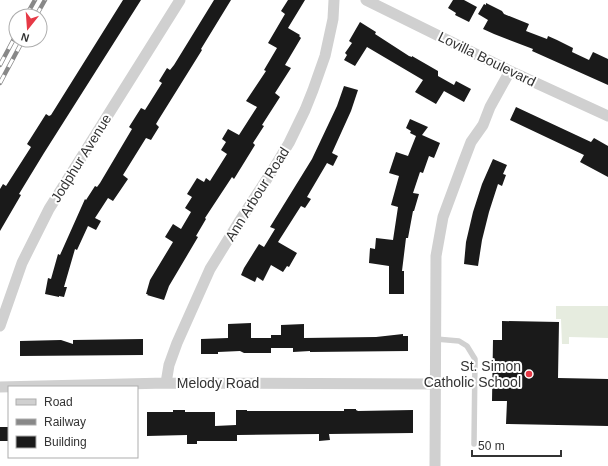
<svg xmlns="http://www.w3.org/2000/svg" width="608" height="466" font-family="Arial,sans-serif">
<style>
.green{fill:#e6ecdf}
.building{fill:#1a1a1a}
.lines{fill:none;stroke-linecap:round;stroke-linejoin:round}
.service{stroke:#d0d0d0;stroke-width:5.5}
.minor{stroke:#d0d0d0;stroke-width:11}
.rail-casing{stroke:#888;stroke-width:4.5}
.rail{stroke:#fff;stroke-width:3;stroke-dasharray:9;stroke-linecap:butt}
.poi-dot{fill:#e63946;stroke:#fff;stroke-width:1.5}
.labels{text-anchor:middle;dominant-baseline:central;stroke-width:4;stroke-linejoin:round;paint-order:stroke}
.street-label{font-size:14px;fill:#333;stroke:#fff}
.poi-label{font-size:14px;fill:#333;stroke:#fff;text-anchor:end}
</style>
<rect width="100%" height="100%" fill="#fff"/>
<!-- green -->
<path class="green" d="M 556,306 L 608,306 L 608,338 L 569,337 L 569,344 L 562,344 L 561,319 L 556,319 Z"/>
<!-- building -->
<path class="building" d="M 123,0 L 141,0 L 44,153 L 19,194 L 21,195 L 0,231 L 0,189 L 3,184 L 6,186 L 31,147 L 27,144 L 46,114 L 49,116 L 51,115 Z
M 214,0 L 231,0 L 201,49 L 202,50 L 159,119 L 156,124 L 159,127 L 151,140 L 146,138 L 123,175 L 128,179 L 113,201 L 108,198 L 95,218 L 101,221 L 96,230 L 88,226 L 77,250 L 75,249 L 64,287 L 67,287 L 64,297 L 59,296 L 59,297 L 45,294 L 48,278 L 51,279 L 58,254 L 60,255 L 85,199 L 86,200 L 95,186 L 97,187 L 100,183 L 132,129 L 129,127 L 141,108 L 145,110 L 162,83 L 159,81 L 167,68 L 170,70 L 174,65 Z
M 288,0 L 305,0 L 288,28 L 300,35 L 299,36 L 301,38 L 285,65 L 291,68 L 275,93 L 280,97 L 262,125 L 264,126 L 253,143 L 255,145 L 234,179 L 232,177 L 205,218 L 206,219 L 196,236 L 198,237 L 169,286 L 164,300 L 147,295 L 148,294 L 146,294 L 150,280 L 173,242 L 165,237 L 173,224 L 181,229 L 191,212 L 185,208 L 192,197 L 187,194 L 197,178 L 204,182 L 206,178 L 210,181 L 227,154 L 221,150 L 226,142 L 222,139 L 228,129 L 239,135 L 257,107 L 246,101 L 266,71 L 264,70 L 277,48 L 268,43 L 285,14 L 281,11 Z
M 453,0 L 464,0 L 477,7 L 469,22 L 455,15 L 456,13 L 448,8 Z
M 486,3 L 502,11 L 504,14 L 529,24 L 526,31 L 547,39 L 548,36 L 557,40 L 573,48 L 572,52 L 589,60 L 593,52 L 608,59 L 608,85 L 532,51 L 533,49 L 494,34 L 483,29 L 488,20 L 478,14 L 484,4 L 486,5 Z
M 360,22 L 376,32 L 375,34 L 409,56 L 412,57 L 412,56 L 438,71 L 438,76 L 454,85 L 456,81 L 471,89 L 464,102 L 444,91 L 436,104 L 415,92 L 423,80 L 367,47 L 355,66 L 344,60 L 347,55 L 345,53 L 352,43 L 349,41 Z
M 344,86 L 358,90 L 351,111 L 332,153 L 338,156 L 333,166 L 327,163 L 307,197 L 311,199 L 305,208 L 301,206 L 278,242 L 297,253 L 289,267 L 287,266 L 283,272 L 271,265 L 263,281 L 257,277 L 255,282 L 241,275 L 244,268 L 259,244 L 264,247 L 275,229 L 270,227 L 312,159 L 337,106 Z
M 516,107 L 591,142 L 594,138 L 608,146 L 608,177 L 580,162 L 584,155 L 510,120 Z
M 410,119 L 428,127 L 422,135 L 440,143 L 434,158 L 429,156 L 423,173 L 420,172 L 413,193 L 419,194 L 414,211 L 413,211 L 408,238 L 406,238 L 402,271 L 404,271 L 404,294 L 389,294 L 389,266 L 369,263 L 370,248 L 375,249 L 376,238 L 393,240 L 398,207 L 391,205 L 399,176 L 389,173 L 396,152 L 408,156 L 416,136 L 410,133 L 411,131 L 406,128 Z
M 493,159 L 507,165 L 503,174 L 506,175 L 502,186 L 498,184 L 489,212 L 482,240 L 478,266 L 464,264 L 466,242 L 473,212 L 482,184 Z
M 502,321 L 559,322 L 558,378 L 608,379 L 608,426 L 506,424 L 507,401 L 492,401 L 493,340 L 502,340 Z
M 251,323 L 251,338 L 271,338 L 271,335 L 281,335 L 281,325 L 304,324 L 304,338 L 376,337 L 403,334 L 403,336 L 408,336 L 408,351 L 310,352 L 310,351 L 293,352 L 293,348 L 271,348 L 271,353 L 244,353 L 240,351 L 218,352 L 218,354 L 201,354 L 201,339 L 228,338 L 228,324 Z
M 143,339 L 143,355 L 20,356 L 20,341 L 61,340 L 73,344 L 73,340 Z
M 344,409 L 356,409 L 356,410 L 358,411 L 413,410 L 413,433 L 329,434 L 330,440 L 319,441 L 319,434 L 237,435 L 237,441 L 197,441 L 197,444 L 187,444 L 187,435 L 147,436 L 147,412 L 173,412 L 173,410 L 185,410 L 185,412 L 215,412 L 215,426 L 236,425 L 236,410 L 247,410 L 247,411 L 344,411 Z
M 0,427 L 9,427 L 9,441 L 0,441 Z"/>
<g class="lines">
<!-- service -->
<path class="service" d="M 436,339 L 459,341 L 467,346 L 475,359 L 474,444"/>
<!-- minor -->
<path class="minor" d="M 366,0 L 510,71 L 608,116
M 0,326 L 22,263 L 49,209 L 180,0
M 166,383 L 169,365 L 177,343 L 210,269 L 239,222 L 272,171 L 289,143 L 305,110 L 313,90 L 325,56 L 333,19 L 334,0
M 0,387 L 166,383 L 436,384
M 435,466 L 436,256 L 443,217 L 463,163 L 471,142 L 483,125 L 490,107 L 510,71"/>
<defs>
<path id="rail" d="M 26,16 L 35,0
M 36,16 L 45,0
M 0,65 L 16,35
M 0,83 L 23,40"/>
</defs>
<!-- rail casing -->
<use href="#rail" class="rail-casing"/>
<!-- rail -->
<use href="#rail" class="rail"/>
</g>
<!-- markers -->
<circle class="poi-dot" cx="529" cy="374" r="4"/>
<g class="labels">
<!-- street labels -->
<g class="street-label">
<text transform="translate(487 59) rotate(26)">Lovilla Boulevard</text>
<text transform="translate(81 158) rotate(-58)">Jodphur Avenue</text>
<text transform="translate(257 194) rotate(-58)">Ann Arbour Road</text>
<text x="218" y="383">Melody Road</text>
</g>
<!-- poi labels -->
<g class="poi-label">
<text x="521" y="366">St. Simon<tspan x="521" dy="16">Catholic School</tspan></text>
</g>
</g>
<!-- legend -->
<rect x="8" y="386" width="130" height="72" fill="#ffffff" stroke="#adadad"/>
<rect x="16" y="399" width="20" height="6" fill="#d0d0d0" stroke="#adadad"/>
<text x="44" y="406" font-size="12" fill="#333333">Road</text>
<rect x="16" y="419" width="20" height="6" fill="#888888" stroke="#adadad"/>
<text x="44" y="426" font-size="12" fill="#333333">Railway</text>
<rect x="16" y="436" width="20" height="12" fill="#1a1a1a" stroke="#adadad"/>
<text x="44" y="446" font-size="12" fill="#333333">Building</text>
<!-- north arrow -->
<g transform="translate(28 28) rotate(197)"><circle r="19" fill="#ffffff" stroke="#adadad"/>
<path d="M0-3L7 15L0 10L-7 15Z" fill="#e63946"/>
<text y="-6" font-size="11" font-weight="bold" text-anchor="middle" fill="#333333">N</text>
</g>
<!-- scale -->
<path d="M472 450v6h89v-6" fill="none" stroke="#333333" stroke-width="2"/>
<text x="478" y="450" font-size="12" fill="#333333" stroke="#ffffff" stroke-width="3" paint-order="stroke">50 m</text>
</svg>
